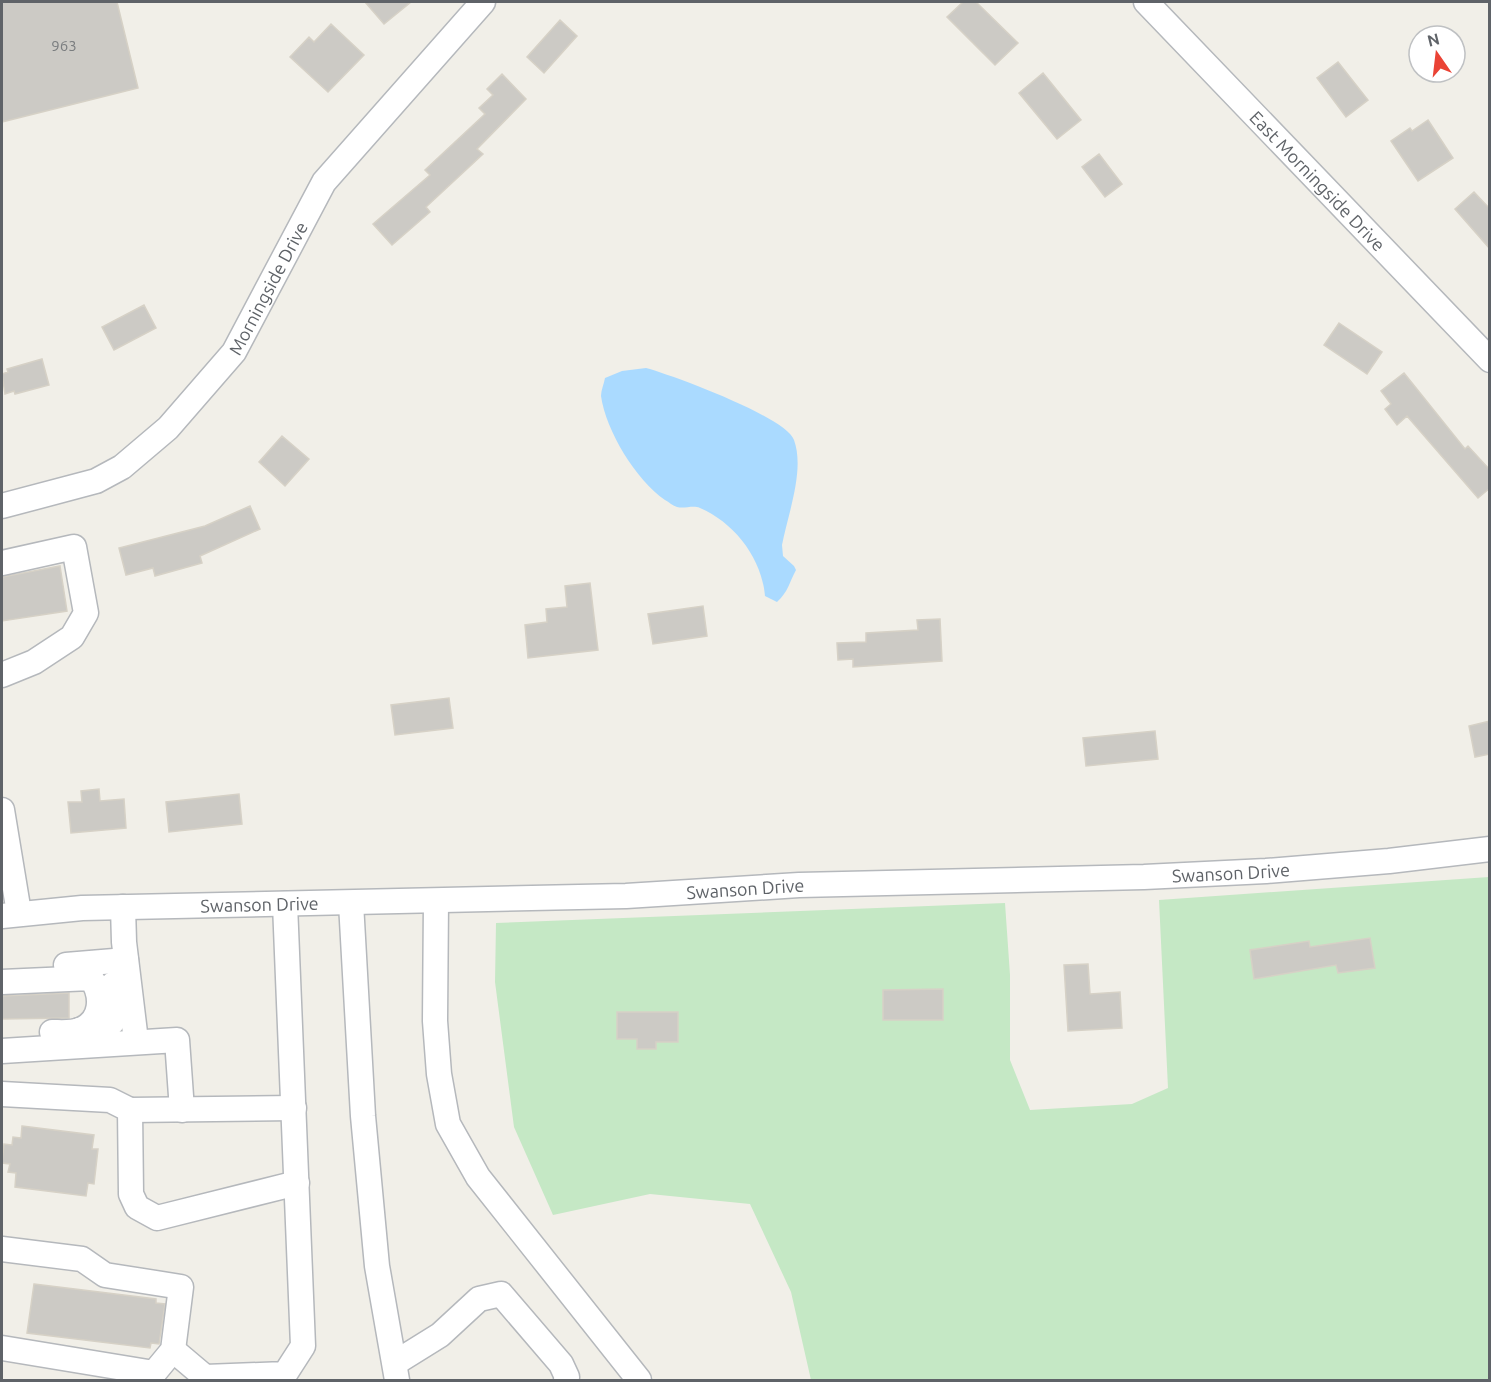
<svg xmlns="http://www.w3.org/2000/svg" width="1491" height="1382" font-family="Ubuntu,sans-serif">
<style>
.green{fill:#c5e8c5}
.water{fill:#aadaff}
.building{fill:#cccac5;stroke:#d6d1c6;stroke-width:1.5}
.lines{fill:none;stroke-linecap:round;stroke-linejoin:round}
.minor-casing{stroke:#b5b8bc;stroke-width:27}
.minor{stroke:#fff;stroke-width:24}
.labels{text-anchor:middle;dominant-baseline:central;stroke-width:4.5;stroke-linejoin:round;paint-order:stroke}
.number-label{font-size:15px;fill:#7a7d7f}
.street-label{font-size:18px;fill:#5f6368;stroke:#fff}
</style>
<rect width="100%" height="100%" fill="#f1efe8"/>
<!-- green -->
<path class="green" d="M 1489,877 L 1489,1380 L 811,1380 L 791,1292 L 750,1204 L 650,1194 L 553,1215 L 514,1127 L 495,982 L 496,923 L 1005,903 L 1010,975 L 1010,1060 L 1030,1110 L 1132,1104 L 1168,1088 L 1159,900 Z"/>
<!-- water -->
<path class="water" d="M 646,368 C 672,375 786,417 794,440 C 805,470 788,514 782,545 L 783,556 L 794,566 L 796,570 C 789,583 788,592 777,602 L 765,596 C 762,559 735,523 700,508 C 693,505 684,509 677,507 C 673,506 669,502 665,500 C 636,480 606,431 601,396 C 601,390 604,384 605,378 L 622,371 Z"/>
<!-- building -->
<path class="building" d="M 2,2 L 117,2 L 138,88 L 2,122 Z
M 365,2 L 411,2 L 384,24 Z
M 963,2 L 976,2 L 1018,43 L 995,65 L 947,17 Z
M 560,20 L 577,36 L 544,73 L 527,57 Z
M 331,24 L 364,55 L 328,92 L 290,57 L 309,37 L 314,42 Z
M 1338,62 L 1368,100 L 1346,117 L 1317,78 Z
M 1043,73 L 1081,120 L 1057,139 L 1019,93 Z
M 502,74 L 526,99 L 477,149 L 483,154 L 426,207 L 430,212 L 392,245 L 373,224 L 430,175 L 425,170 L 485,114 L 479,108 L 493,95 L 487,89 Z
M 1428,120 L 1453,158 L 1418,181 L 1391,141 L 1410,128 L 1412,131 Z
M 1099,154 L 1122,184 L 1105,197 L 1082,167 Z
M 1474,192 L 1490,209 L 1490,249 L 1455,209 Z
M 144,305 L 156,328 L 114,350 L 102,327 Z
M 1339,323 L 1382,352 L 1367,374 L 1324,345 Z
M 42,359 L 49,385 L 15,394 L 14,391 L 5,394 L 2,374 L 8,372 L 7,369 Z
M 1404,373 L 1465,449 L 1468,446 L 1490,470 L 1490,488 L 1478,498 L 1407,416 L 1397,425 L 1385,409 L 1391,404 L 1381,391 Z
M 282,436 L 309,459 L 285,486 L 259,462 Z
M 250,506 L 260,529 L 200,556 L 202,563 L 155,576 L 153,568 L 126,575 L 119,548 L 205,526 Z
M 60,566 L 67,611 L 2,621 L 2,577 Z
M 590,583 L 598,650 L 528,658 L 525,625 L 547,622 L 546,609 L 567,607 L 565,586 Z
M 703,606 L 707,636 L 653,644 L 648,614 Z
M 940,619 L 942,661 L 853,667 L 853,659 L 838,660 L 837,643 L 866,642 L 866,633 L 918,630 L 917,620 Z
M 449,698 L 453,728 L 395,735 L 391,705 Z
M 1490,721 L 1490,754 L 1475,757 L 1469,726 Z
M 1155,731 L 1158,759 L 1086,766 L 1083,738 Z
M 99,789 L 100,801 L 124,799 L 126,828 L 71,833 L 68,802 L 82,802 L 81,791 Z
M 239,794 L 242,824 L 169,832 L 166,802 Z
M 1370,938 L 1375,968 L 1338,973 L 1336,965 L 1254,979 L 1250,950 L 1309,941 L 1310,947 Z
M 1088,964 L 1090,994 L 1120,992 L 1122,1028 L 1068,1031 L 1064,965 Z
M 943,989 L 943,1020 L 883,1020 L 883,990 Z
M 69,993 L 69,1018 L 2,1019 L 2,996 Z
M 617,1012 L 678,1012 L 678,1042 L 656,1042 L 656,1049 L 637,1049 L 637,1039 L 617,1039 Z
M 22,1126 L 94,1135 L 92,1149 L 98,1149 L 94,1184 L 88,1183 L 86,1196 L 15,1187 L 16,1173 L 8,1172 L 10,1164 L 2,1163 L 4,1144 L 12,1145 L 13,1137 L 21,1138 Z
M 34,1284 L 156,1299 L 156,1303 L 165,1304 L 159,1344 L 151,1343 L 150,1348 L 27,1333 Z"/>
<g class="lines">
<defs>
<g id="minor">
<path id="s1" d="M 1146,2 L 1490,360"/>
<path id="s2" d="M 2,506 L 96,481 L 122,467 L 168,428 L 234,352 L 324,182 L 483,2"/>
<path d="M 2,563 L 74,547 L 86,613 L 72,637 L 34,662 L 2,675"/>
<path d="M 2,810 L 19,913"/>
<path d="M 436,901 L 435,1021 L 439,1074 L 448,1124 L 478,1177 L 639,1380"/>
<path d="M 351,903 L 363,1116 L 377,1266 L 397,1380"/>
<path d="M 123,907 L 124,942 L 136,1041"/>
<path id="s3" d="M 2,916 L 82,908 L 626,896 L 799,885 L 1144,877 L 1266,871 L 1389,861 L 1490,849"/>
<path d="M 66,965 L 126,960"/>
<path d="M 2,982 L 91,978 C 103,995 103,1021 80,1030 C 72,1033 61,1032 52,1032"/>
<path d="M 79,1030 C 87,1030 97,1031 104,1028 C 121,1021 120,997 113,984"/>
<path d="M 2,1051 L 177,1040 L 182,1110"/>
<path d="M 2,1094 L 110,1100 L 130,1110 L 131,1194 L 137,1207 L 157,1218 L 297,1183"/>
<path d="M 130,1110 L 294,1108"/>
<path d="M 2,1249 L 82,1259 L 105,1275 L 181,1287 L 173,1350 L 154,1373 L 2,1348"/>
<path d="M 173,1350 L 205,1377"/>
<path d="M 395,1363 L 440,1335 L 479,1299 L 501,1294 L 561,1364 L 567,1377 L 566,1380"/>
<path d="M 203,1380 L 205,1377 L 285,1374 L 303,1346 L 285,904"/>
</g>
</defs>
<!-- minor casing -->
<use href="#minor" class="minor-casing"/>
<!-- minor -->
<use href="#minor" class="minor"/>
</g>
<g class="labels">
<!-- number labels -->
<g class="number-label">
<text x="64" y="45">963</text>
</g>
<!-- street labels -->
<g class="street-label">
<text stroke="none"><textPath href="#s1" startOffset="248">East Morningside Drive</textPath></text>
<text stroke="none"><textPath href="#s2" startOffset="360">Morningside Drive</textPath></text>
<text stroke="none"><textPath href="#s3" startOffset="1230">Swanson Drive</textPath></text>
<text stroke="none"><textPath href="#s3" startOffset="744">Swanson Drive</textPath></text>
<text stroke="none"><textPath href="#s3" startOffset="258">Swanson Drive</textPath></text>
</g>
</g>
<!-- border -->
<rect width="1491" height="1382" fill="none" stroke="#5f6368" stroke-width="6"/>
<!-- north arrow -->
<g transform="translate(1437 54) rotate(346)"><circle r="28" fill="#ffffff" stroke="#bfc1c3" stroke-width="1.5"/>
<path d="M0-4.5L10 22L0 15L-10 22Z" fill="#ea4335"/>
<text y="-9" font-size="16" font-weight="bold" text-anchor="middle" fill="#5f6368">N</text>
</g>
</svg>
